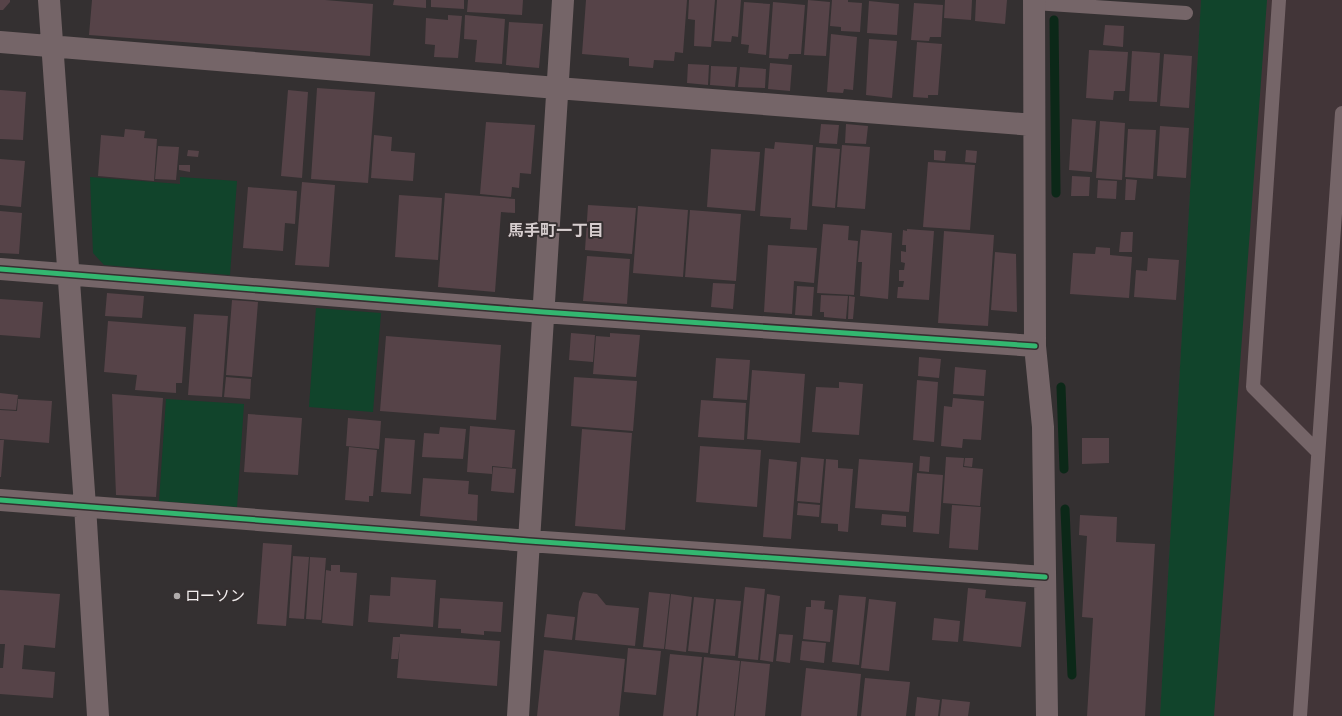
<svg xmlns="http://www.w3.org/2000/svg" width="1342" height="716" font-family="'Zilla Slab','Noto Sans JP',serif">
<style>
.built{fill:#423538}
.green{fill:#11442b}
.lines{fill:none;stroke-linecap:round;stroke-linejoin:round}
.stream{stroke:#0c2818;stroke-width:9}
.building{fill:#564348}
.lane{stroke:#756568;stroke-width:14}
.street{stroke:#756568;stroke-width:22}
.cycleway-casing{stroke:#352f30;stroke-width:8}
.cycleway{stroke:#33b770;stroke-width:5}
.poi-dot{fill:#b0acac;stroke:#352f30;stroke-width:1.5}
.labels{text-anchor:middle;dominant-baseline:central;stroke-width:4;stroke-linejoin:round;paint-order:stroke}
.poi-label{font-size:15px;fill:#f3efef;stroke:#352f30;text-anchor:start}
.neighbourhood-label{font-size:16px;font-weight:bold;fill:#d7cecf;stroke:#352f30}
</style>
<rect width="100%" height="100%" fill="#343031"/>
<!-- built -->
<path class="built" d="M 1201,0 L 1342,0 L 1342,716 L 1160,716 Z"/>
<!-- green -->
<path class="green" d="M 1201,0 L 1267,0 L 1214,716 L 1160,716 Z
M 90,177 L 180,184 L 180,177 L 237,181 L 230,275 L 104,265 L 93,253 Z
M 316,308 L 381,313 L 373,412 L 309,407 Z
M 166,399 L 244,404 L 237,507 L 159,501 Z"/>
<g class="lines">
<!-- stream -->
<path class="stream" d="M 1054,20 L 1056,193
M 1061,387 L 1064,469
M 1065,509 L 1072,675"/>
</g>
<!-- building -->
<path class="building" d="M 0,0 L 10,0 L 10,2 L 3,10 L 0,10 Z
M 92,0 L 325,0 L 373,4 L 370,56 L 89,35 Z
M 394,0 L 426,0 L 426,8 L 393,5 Z
M 431,0 L 464,0 L 464,9 L 431,7 Z
M 468,0 L 523,0 L 522,15 L 467,12 Z
M 586,0 L 687,0 L 683,53 L 675,52 L 674,61 L 654,60 L 653,68 L 629,66 L 629,58 L 582,54 Z
M 689,0 L 715,0 L 711,47 L 694,46 L 695,20 L 688,19 Z
M 717,0 L 741,0 L 738,37 L 732,36 L 731,42 L 714,41 Z
M 808,0 L 830,2 L 826,56 L 804,55 Z
M 832,0 L 848,0 L 848,2 L 862,3 L 860,32 L 841,31 L 841,27 L 830,26 Z
M 945,0 L 972,0 L 971,20 L 944,18 Z
M 976,0 L 1007,0 L 1005,24 L 975,21 Z
M 869,1 L 899,4 L 897,35 L 867,33 Z
M 744,2 L 770,4 L 766,55 L 748,53 L 749,45 L 741,44 Z
M 773,2 L 805,5 L 801,54 L 789,54 L 788,59 L 769,58 Z
M 914,3 L 943,5 L 941,37 L 930,37 L 929,41 L 911,40 Z
M 448,15 L 462,16 L 458,58 L 434,57 L 435,45 L 425,44 L 426,18 L 448,20 Z
M 465,15 L 505,19 L 502,64 L 475,62 L 477,40 L 464,39 Z
M 509,22 L 543,24 L 539,68 L 506,65 Z
M 1105,25 L 1124,26 L 1123,47 L 1103,45 Z
M 831,34 L 857,37 L 853,90 L 844,89 L 843,93 L 827,92 Z
M 869,39 L 897,41 L 892,98 L 866,95 Z
M 917,42 L 942,44 L 938,95 L 928,95 L 928,98 L 913,97 Z
M 1089,50 L 1128,52 L 1125,91 L 1114,91 L 1113,100 L 1086,98 Z
M 1132,51 L 1160,53 L 1157,102 L 1129,101 Z
M 1164,54 L 1192,56 L 1189,108 L 1160,106 Z
M 770,63 L 792,65 L 790,91 L 768,89 Z
M 688,64 L 709,65 L 708,85 L 687,83 Z
M 711,66 L 737,67 L 735,87 L 710,85 Z
M 740,67 L 766,69 L 765,88 L 738,87 Z
M 317,88 L 375,92 L 368,183 L 311,179 Z
M 0,90 L 26,92 L 23,140 L 0,139 Z
M 288,90 L 308,92 L 302,178 L 281,176 Z
M 1072,119 L 1096,121 L 1092,172 L 1069,170 Z
M 1100,121 L 1125,123 L 1122,180 L 1096,178 Z
M 486,122 L 535,125 L 531,174 L 520,173 L 519,188 L 512,187 L 511,197 L 480,194 Z
M 821,124 L 839,125 L 837,144 L 819,143 Z
M 846,124 L 868,126 L 866,144 L 845,143 Z
M 1160,126 L 1189,128 L 1186,178 L 1157,176 Z
M 125,129 L 145,131 L 144,138 L 157,139 L 154,181 L 98,176 L 101,135 L 124,137 Z
M 1128,129 L 1156,130 L 1153,179 L 1125,177 Z
M 374,135 L 392,137 L 391,151 L 415,153 L 413,181 L 371,178 Z
M 775,142 L 813,145 L 807,230 L 790,229 L 791,218 L 760,216 L 765,148 L 774,149 Z
M 842,145 L 870,147 L 865,209 L 837,207 Z
M 158,146 L 179,147 L 176,180 L 155,179 Z
M 816,147 L 840,149 L 835,208 L 812,206 Z
M 711,149 L 760,152 L 755,211 L 707,207 Z
M 188,150 L 199,151 L 198,157 L 187,156 Z
M 934,150 L 946,151 L 945,161 L 934,160 Z
M 966,150 L 977,151 L 976,163 L 965,162 Z
M 0,159 L 25,161 L 21,207 L 0,205 Z
M 928,162 L 975,165 L 970,230 L 923,227 Z
M 179,165 L 190,165 L 190,172 L 179,170 Z
M 1072,176 L 1090,177 L 1089,196 L 1071,196 Z
M 1126,179 L 1137,180 L 1135,200 L 1125,200 Z
M 1098,180 L 1117,181 L 1116,199 L 1097,198 Z
M 302,182 L 335,185 L 329,267 L 295,265 Z
M 248,187 L 297,191 L 295,224 L 285,223 L 283,251 L 243,248 Z
M 445,193 L 515,199 L 515,213 L 501,212 L 495,292 L 438,287 Z
M 399,195 L 442,198 L 438,260 L 395,257 Z
M 588,205 L 636,208 L 632,254 L 585,250 Z
M 638,206 L 688,210 L 683,277 L 633,273 Z
M 690,210 L 741,214 L 736,281 L 685,277 Z
M 0,211 L 22,213 L 19,254 L 0,253 Z
M 823,224 L 849,226 L 848,240 L 858,241 L 854,295 L 817,293 Z
M 907,229 L 934,231 L 929,300 L 897,298 L 898,287 L 903,287 L 904,281 L 899,281 L 899,270 L 904,270 L 905,263 L 901,262 L 901,251 L 906,252 L 906,245 L 902,245 L 903,230 L 907,231 Z
M 861,230 L 892,233 L 888,299 L 860,296 L 862,262 L 858,262 Z
M 944,231 L 994,235 L 988,326 L 938,323 Z
M 1121,232 L 1133,232 L 1132,252 L 1119,252 Z
M 768,245 L 817,248 L 814,283 L 794,281 L 792,314 L 764,312 Z
M 1096,247 L 1110,248 L 1110,255 L 1132,257 L 1129,298 L 1070,294 L 1073,253 L 1095,254 Z
M 995,252 L 1016,254 L 1017,312 L 991,310 Z
M 587,256 L 630,259 L 627,304 L 583,301 Z
M 1148,258 L 1179,260 L 1176,300 L 1134,297 L 1136,270 L 1147,271 Z
M 713,283 L 735,284 L 733,309 L 711,307 Z
M 797,286 L 814,287 L 812,316 L 795,315 Z
M 107,293 L 144,296 L 142,318 L 105,316 Z
M 821,295 L 848,296 L 846,319 L 824,317 L 824,312 L 820,312 Z
M 849,296 L 855,297 L 853,319 L 848,319 Z
M 0,299 L 43,302 L 40,338 L 0,335 Z
M 232,300 L 258,302 L 252,377 L 226,375 Z
M 194,314 L 228,316 L 222,397 L 188,395 Z
M 108,321 L 186,327 L 182,383 L 176,383 L 176,393 L 135,390 L 137,375 L 104,372 Z
M 571,333 L 595,335 L 593,362 L 569,360 Z
M 610,333 L 640,335 L 636,377 L 593,374 L 596,336 L 610,337 Z
M 386,336 L 501,345 L 496,420 L 380,411 Z
M 919,357 L 941,359 L 939,378 L 918,376 Z
M 716,358 L 750,360 L 747,400 L 713,398 Z
M 955,367 L 986,370 L 984,396 L 953,394 Z
M 752,370 L 805,374 L 800,443 L 747,439 Z
M 226,377 L 251,379 L 250,399 L 224,397 Z
M 574,377 L 637,381 L 633,431 L 571,426 Z
M 917,380 L 938,382 L 934,442 L 913,440 Z
M 839,382 L 863,384 L 859,435 L 812,432 L 816,387 L 839,388 Z
M 0,393 L 18,395 L 16,410 L 0,409 Z
M 112,394 L 163,398 L 156,497 L 116,495 Z
M 953,398 L 984,401 L 981,440 L 963,439 L 962,448 L 941,446 L 944,406 L 952,407 Z
M 18,399 L 52,401 L 49,443 L 0,439 L 0,410 L 17,411 Z
M 701,400 L 746,403 L 744,440 L 698,437 Z
M 248,414 L 302,418 L 298,475 L 244,472 Z
M 348,418 L 381,421 L 379,449 L 346,446 Z
M 470,426 L 515,430 L 512,468 L 492,466 L 492,474 L 467,472 Z
M 440,427 L 466,429 L 463,459 L 422,457 L 424,433 L 439,434 Z
M 582,429 L 632,433 L 625,530 L 575,526 Z
M 385,438 L 415,440 L 411,494 L 381,492 Z
M 1082,438 L 1109,438 L 1109,463 L 1082,464 Z
M 0,440 L 4,440 L 1,477 L 0,477 Z
M 700,446 L 761,450 L 757,507 L 696,502 Z
M 349,447 L 377,450 L 373,496 L 369,496 L 369,502 L 345,500 Z
M 920,456 L 930,457 L 929,472 L 919,471 Z
M 801,457 L 824,459 L 820,503 L 797,501 Z
M 946,457 L 964,458 L 963,467 L 983,469 L 980,506 L 943,503 Z
M 965,458 L 973,458 L 972,467 L 964,466 Z
M 769,459 L 797,462 L 791,539 L 763,537 Z
M 826,459 L 838,460 L 838,468 L 853,469 L 848,532 L 838,531 L 838,524 L 821,523 Z
M 859,459 L 913,463 L 909,512 L 855,508 Z
M 493,467 L 516,469 L 514,493 L 491,491 Z
M 917,473 L 943,475 L 939,534 L 913,532 Z
M 423,478 L 469,481 L 468,494 L 478,495 L 477,521 L 420,516 Z
M 798,503 L 820,505 L 819,517 L 797,515 Z
M 952,505 L 981,507 L 978,550 L 949,548 Z
M 882,514 L 906,516 L 906,527 L 881,525 Z
M 1080,515 L 1117,517 L 1116,542 L 1155,544 L 1145,716 L 1087,716 L 1093,618 L 1082,617 L 1087,536 L 1079,535 Z
M 263,543 L 292,545 L 286,626 L 257,624 Z
M 293,556 L 309,557 L 304,619 L 289,618 Z
M 310,557 L 326,558 L 321,620 L 306,619 Z
M 331,565 L 340,565 L 340,572 L 357,573 L 353,626 L 322,623 L 326,570 L 331,571 Z
M 391,577 L 436,580 L 433,627 L 368,622 L 370,595 L 390,596 Z
M 745,587 L 765,589 L 758,660 L 738,658 Z
M 968,588 L 986,590 L 985,598 L 1026,602 L 1021,647 L 963,641 Z
M 0,590 L 60,594 L 55,648 L 24,645 L 22,669 L 55,672 L 53,698 L 0,694 L 0,668 L 3,668 L 5,644 L 0,644 Z
M 583,592 L 597,594 L 606,605 L 639,608 L 635,646 L 575,640 L 579,602 Z
M 649,592 L 670,594 L 664,649 L 643,647 Z
M 671,594 L 692,597 L 686,652 L 665,649 Z
M 767,594 L 780,596 L 773,662 L 760,660 Z
M 839,595 L 866,597 L 859,665 L 832,662 Z
M 694,597 L 714,599 L 708,653 L 688,651 Z
M 440,598 L 503,602 L 501,632 L 484,631 L 484,635 L 461,633 L 461,629 L 438,628 Z
M 716,599 L 741,601 L 735,656 L 710,654 Z
M 869,599 L 896,602 L 889,671 L 861,668 Z
M 811,600 L 825,601 L 824,609 L 833,610 L 830,642 L 803,639 L 806,607 L 811,607 Z
M 547,614 L 575,617 L 572,640 L 544,637 Z
M 934,618 L 960,621 L 958,642 L 932,640 Z
M 400,634 L 500,641 L 497,686 L 397,678 L 400,642 L 398,659 L 391,659 L 393,637 L 400,637 Z
M 779,634 L 793,635 L 790,663 L 776,661 Z
M 802,641 L 826,643 L 824,663 L 800,660 Z
M 628,648 L 661,651 L 656,695 L 624,692 Z
M 544,650 L 625,659 L 619,716 L 537,716 Z
M 670,654 L 702,657 L 696,716 L 663,716 Z
M 704,657 L 740,661 L 734,716 L 698,716 Z
M 741,661 L 770,664 L 765,716 L 735,716 Z
M 806,668 L 861,674 L 857,716 L 801,716 Z
M 865,678 L 910,682 L 906,716 L 861,716 Z
M 917,697 L 940,700 L 938,716 L 915,716 Z
M 942,699 L 970,702 L 968,716 L 940,716 Z"/>
<g class="lines">
<!-- lane -->
<path class="lane" d="M 1279,0 L 1253,387 L 1318,452
M 1034,3 L 1186,13
M 1300,716 L 1342,113"/>
<!-- street -->
<path class="street" d="M 49,0 L 85,506 L 98,716
M 1034,0 L 1035,346 L 1043,427 L 1047,716
M 0,42 L 557,88 L 1034,125
M 0,269 L 543,312 L 1035,346
M 0,500 L 529,541 L 1045,577
M 518,716 L 563,0"/>
<defs>
<path id="cycleway" d="M 0,269 L 543,312 L 1035,346
M 0,500 L 529,541 L 1045,577"/>
</defs>
<!-- cycleway casing -->
<use href="#cycleway" class="cycleway-casing"/>
<!-- cycleway -->
<use href="#cycleway" class="cycleway"/>
</g>
<!-- markers -->
<circle class="poi-dot" cx="177" cy="596" r="4"/>
<g class="labels">
<!-- poi labels -->
<g class="poi-label">
<text x="185" y="596">ローソン</text>
</g>
<!-- neighbourhood labels -->
<g class="neighbourhood-label">
<text x="556" y="230">馬手町一丁目</text>
</g>
</g>
</svg>
